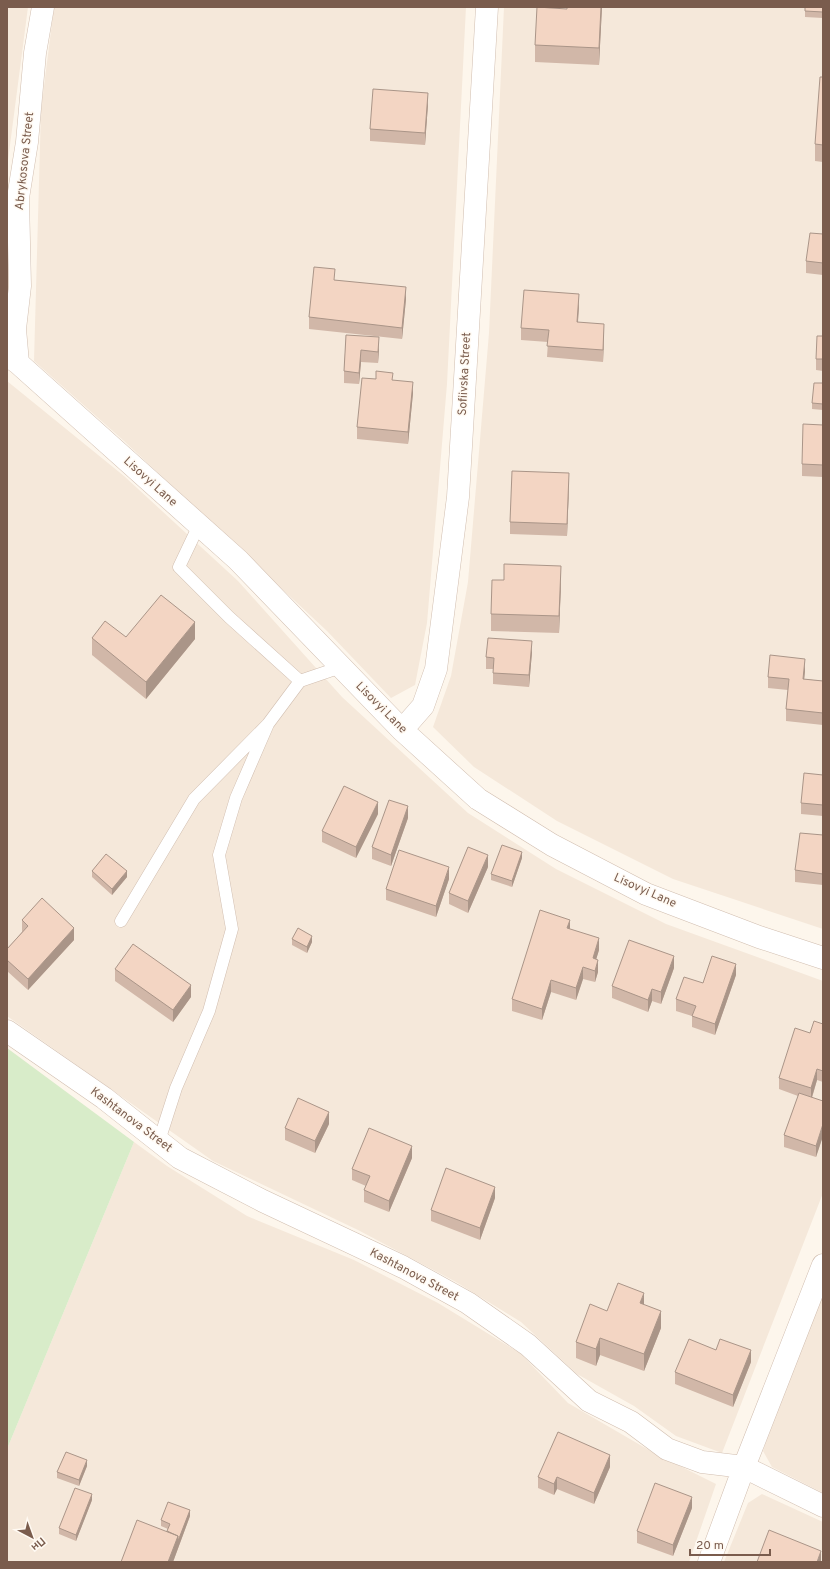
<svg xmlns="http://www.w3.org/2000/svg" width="830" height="1569" font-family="Overpass,sans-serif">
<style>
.residential{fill:#f5e8da}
.green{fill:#d8ecc9}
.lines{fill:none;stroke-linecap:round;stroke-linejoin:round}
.lane-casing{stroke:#d1beb0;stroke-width:13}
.street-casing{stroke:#d1beb0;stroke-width:23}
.lane{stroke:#fff;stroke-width:12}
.street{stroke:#fff;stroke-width:22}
.wall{fill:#d1b7a8}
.shaded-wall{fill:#aa9588}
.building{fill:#f3d5c3;stroke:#aa9588}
.labels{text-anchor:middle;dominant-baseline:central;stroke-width:3;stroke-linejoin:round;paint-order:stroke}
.street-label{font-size:12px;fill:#7a5c4d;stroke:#fffaf3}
</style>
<rect width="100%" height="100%" fill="#fdf6ec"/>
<!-- residential -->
<path class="residential" d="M 7,7 L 28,7 L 7,168 Z
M 54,7 L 466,7 L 447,384 L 427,623 L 415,685 L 391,698 L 327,631 L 124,441 L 34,361 L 41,110 Z
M 504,7 L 823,7 L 823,929 L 673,879 L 557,821 L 474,767 L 433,727 L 451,676 L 468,582 L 489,333 Z
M 7,381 L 124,476 L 238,581 L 342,697 L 468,813 L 556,869 L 666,924 L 823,981 L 823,1193 L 722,1453 L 676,1436 L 634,1406 L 577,1374 L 521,1322 L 456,1282 L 358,1230 L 213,1161 L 7,1016 Z
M 134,1142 L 167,1166 L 247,1216 L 354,1260 L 438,1303 L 520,1353 L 568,1403 L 654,1453 L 716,1484 L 689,1562 L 7,1562 L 7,1449 Z
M 823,1293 L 823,1493 L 772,1467 L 763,1451 L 771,1424 Z
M 762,1494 L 823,1522 L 823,1562 L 724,1562 L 748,1503 Z"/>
<!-- green -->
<path class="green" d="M 7,1048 L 134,1142 L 7,1449 Z"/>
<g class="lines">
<defs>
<path id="lane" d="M 199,525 L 179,567 L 229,617 L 300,681
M 121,921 L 194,799 L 268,724 L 300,681 L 341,667
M 159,1141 L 176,1088 L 209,1011 L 232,929 L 219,855 L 236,798 L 268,724"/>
<path id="street" d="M 7,355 L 18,363 L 238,560 L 402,730 L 478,799 L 552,845 L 646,894 L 759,937 L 823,958
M 18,363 L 15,329 L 20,286 L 18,198 L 27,142 L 35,53 L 43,7
M 402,730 L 423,706 L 436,669 L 458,497 L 487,7
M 7,1031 L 104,1098 L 180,1158 L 263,1201 L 403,1267 L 468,1303 L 528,1345 L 589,1401 L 631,1422 L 667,1449 L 702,1462 L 744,1467 L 823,1506
M 709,1562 L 744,1467 L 823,1265"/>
</defs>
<!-- lane casing -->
<use href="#lane" class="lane-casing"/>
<!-- street casing -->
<use href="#street" class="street-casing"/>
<!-- lane -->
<use href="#lane" class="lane"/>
<!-- street -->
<use href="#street" class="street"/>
</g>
<!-- wall -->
<path class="wall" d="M 567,7 L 602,7 L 599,65 L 535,62 L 535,45 L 567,9 Z
M 805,7 L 823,7 L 823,18 L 805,17 Z
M 823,77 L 823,162 L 815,161 L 815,144 Z
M 428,104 L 425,145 L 370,141 L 370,129 Z
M 823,234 L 823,275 L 806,273 L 806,261 Z
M 335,280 L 406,299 L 402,339 L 309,329 L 309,317 Z
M 579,305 L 578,323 L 604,336 L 603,362 L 547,357 L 548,342 L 521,340 L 521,328 Z
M 346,335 L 379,349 L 378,363 L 361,362 L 359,384 L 344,383 L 344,371 Z
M 823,336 L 823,371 L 816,370 L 816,359 Z
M 376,379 L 393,380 L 413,393 L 408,444 L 357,439 L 357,427 Z
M 823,383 L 823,410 L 812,409 L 812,403 Z
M 823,425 L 823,477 L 802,476 L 802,464 Z
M 569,485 L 567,536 L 510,534 L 510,522 Z
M 561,583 L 559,633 L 491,631 L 491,614 Z
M 126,637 L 195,639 L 146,699 L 92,655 L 92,638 Z
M 532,652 L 529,687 L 493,684 L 493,669 L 486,669 L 486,657 Z
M 805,671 L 804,679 L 823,681 L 823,725 L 786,721 L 786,709 L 788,690 L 768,688 L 768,677 Z
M 823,775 L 823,816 L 801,814 L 801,803 Z
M 378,814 L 356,858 L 322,842 L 322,831 Z
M 408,818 L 391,866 L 372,859 L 372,847 Z
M 823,835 L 823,885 L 795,882 L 795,870 Z
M 522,858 L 512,887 L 491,880 L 491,874 Z
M 488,867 L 468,913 L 449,904 L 449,893 Z
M 92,871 L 127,877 L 112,895 L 92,877 Z
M 449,879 L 436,917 L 386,900 L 386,889 Z
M 22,920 L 74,940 L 28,990 L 7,971 L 7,949 L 22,932 Z
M 570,929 L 599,950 L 596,959 L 598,972 L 595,982 L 583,979 L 576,1000 L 551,992 L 542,1020 L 512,1011 L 512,999 Z
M 292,939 L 312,942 L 307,953 L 292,945 Z
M 674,968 L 661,1004 L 652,1001 L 648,1012 L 612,998 L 612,986 Z
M 115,969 L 191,997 L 173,1022 L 115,981 Z
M 736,975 L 715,1035 L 692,1027 L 692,1016 L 676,1011 L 676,999 L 703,983 Z
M 823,1024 L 823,1082 L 817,1080 L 812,1098 L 823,1101 L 823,1136 L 816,1157 L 784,1147 L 784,1135 L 798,1096 L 779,1089 L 779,1078 L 810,1033 Z
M 329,1124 L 315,1153 L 285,1140 L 285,1128 Z
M 412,1158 L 389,1212 L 364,1202 L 364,1190 L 366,1186 L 352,1180 L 352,1169 Z
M 495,1198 L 480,1240 L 431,1221 L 431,1210 Z
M 644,1305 L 661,1328 L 644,1371 L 600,1355 L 596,1366 L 576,1358 L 576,1342 L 607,1311 Z
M 716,1350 L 751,1362 L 733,1407 L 675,1384 L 675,1372 Z
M 87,1466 L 79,1486 L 57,1478 L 57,1472 Z
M 610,1467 L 594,1504 L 557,1489 L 554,1495 L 538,1488 L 538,1477 Z
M 92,1500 L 76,1541 L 59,1534 L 59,1528 Z
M 692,1508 L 673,1556 L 637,1543 L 637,1531 Z
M 190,1516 L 173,1562 L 121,1562 L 167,1531 L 168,1529 L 161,1526 L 161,1520 Z"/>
<!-- shaded-wall -->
<path class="shaded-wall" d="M 601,7 L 602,7 L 599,65 L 599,48 Z
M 428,93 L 428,104 L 425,145 L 425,133 Z
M 406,287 L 406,299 L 402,339 L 402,328 Z
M 579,294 L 579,305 L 577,334 L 577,322 Z
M 604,324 L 604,336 L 603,362 L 603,350 Z
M 379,337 L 379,349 L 378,363 L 378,352 Z
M 361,350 L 361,362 L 359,384 L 359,373 Z
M 413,382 L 413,393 L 408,444 L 408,432 Z
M 569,473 L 569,485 L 567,536 L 567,524 Z
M 561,566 L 561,583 L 559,633 L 559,616 Z
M 195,622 L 195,639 L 146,699 L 146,682 Z
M 532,641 L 532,652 L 529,687 L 529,675 Z
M 805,659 L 805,671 L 803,691 L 803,679 Z
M 378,802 L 378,814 L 356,858 L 356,847 Z
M 408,806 L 408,818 L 391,866 L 391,855 Z
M 522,852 L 522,858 L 512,887 L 512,881 Z
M 488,855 L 488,867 L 468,913 L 468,901 Z
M 449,867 L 449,879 L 436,917 L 436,906 Z
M 127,871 L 127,877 L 112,895 L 112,889 Z
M 570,920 L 570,931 L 567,928 Z
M 74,928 L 74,940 L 28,990 L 28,979 Z
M 312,936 L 312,942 L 307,953 L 307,947 Z
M 599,938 L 599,950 L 593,970 L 593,958 Z
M 674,956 L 674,968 L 661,1004 L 661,992 Z
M 598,960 L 598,972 L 595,982 L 595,971 Z
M 736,964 L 736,975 L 715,1035 L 715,1024 Z
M 583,967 L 583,979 L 576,1000 L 576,988 Z
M 551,980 L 551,992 L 542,1020 L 542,1009 Z
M 191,985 L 191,997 L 173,1022 L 173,1010 Z
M 652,989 L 652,1001 L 648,1012 L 648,1000 Z
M 817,1069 L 817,1080 L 811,1100 L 811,1088 Z
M 329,1112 L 329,1124 L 315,1153 L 315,1141 Z
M 823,1124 L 823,1136 L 816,1157 L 816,1146 Z
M 412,1146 L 412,1158 L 389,1212 L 389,1201 Z
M 495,1187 L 495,1198 L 480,1240 L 480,1228 Z
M 644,1293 L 644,1310 L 640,1303 Z
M 661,1311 L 661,1328 L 644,1371 L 644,1354 Z
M 600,1338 L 600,1355 L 596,1366 L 596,1349 Z
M 751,1350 L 751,1362 L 733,1407 L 733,1395 Z
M 610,1455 L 610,1467 L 594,1504 L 594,1493 Z
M 87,1460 L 87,1466 L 79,1486 L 79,1480 Z
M 557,1477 L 557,1489 L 554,1495 L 554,1484 Z
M 92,1494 L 92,1500 L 76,1541 L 76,1535 Z
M 692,1497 L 692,1508 L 673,1556 L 673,1545 Z
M 190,1510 L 190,1516 L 173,1562 L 168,1562 L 178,1536 Z
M 821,1551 L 821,1562 L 817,1562 Z"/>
<!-- building -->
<path class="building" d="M 537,7 L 567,9 L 567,7 L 601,7 L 599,48 L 535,45 Z
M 805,7 L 823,7 L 823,12 L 805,11 Z
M 820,77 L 823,77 L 823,145 L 815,144 Z
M 373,89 L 428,93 L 425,133 L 370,129 Z
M 810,233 L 823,234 L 823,263 L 806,261 Z
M 314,267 L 335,269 L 334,280 L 406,287 L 402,328 L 309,317 Z
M 524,290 L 579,294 L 577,322 L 604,324 L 603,350 L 547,346 L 549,330 L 521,328 Z
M 346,335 L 379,337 L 378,352 L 361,350 L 359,373 L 344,371 Z
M 817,336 L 823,336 L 823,359 L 816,359 Z
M 376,371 L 393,373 L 392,380 L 413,382 L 408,432 L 357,427 L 362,378 L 376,379 Z
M 814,383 L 823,383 L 823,404 L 812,403 Z
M 803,424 L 823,425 L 823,465 L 802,464 Z
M 512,471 L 569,473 L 567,524 L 510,522 Z
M 504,564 L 561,566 L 559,616 L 491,614 L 492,580 L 504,580 Z
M 161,595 L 195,622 L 146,682 L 92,638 L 105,621 L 126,637 Z
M 488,638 L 532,641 L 529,675 L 493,673 L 494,658 L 486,657 Z
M 770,655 L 805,659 L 803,679 L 823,681 L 823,713 L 786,709 L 789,679 L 768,677 Z
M 804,773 L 823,775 L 823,805 L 801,803 Z
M 344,786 L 378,802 L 356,847 L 322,831 Z
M 389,800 L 408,806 L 391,855 L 372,847 Z
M 800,833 L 823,835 L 823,874 L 795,870 Z
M 502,845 L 522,852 L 512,881 L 491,874 Z
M 468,847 L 488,855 L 468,901 L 449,893 Z
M 399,850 L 449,867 L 436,906 L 386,889 Z
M 106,854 L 127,871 L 112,889 L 92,871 Z
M 42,898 L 74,928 L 28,979 L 7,960 L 7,949 L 28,926 L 22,920 Z
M 540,910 L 570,920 L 567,928 L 599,938 L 593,958 L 598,960 L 595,971 L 583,967 L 576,988 L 551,980 L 542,1009 L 512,999 Z
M 298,928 L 312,936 L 307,947 L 292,939 Z
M 629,940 L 674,956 L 661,992 L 652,989 L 648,1000 L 612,986 Z
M 133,944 L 191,985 L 173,1010 L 115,969 Z
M 712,956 L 736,964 L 715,1024 L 692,1016 L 696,1006 L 676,999 L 684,977 L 703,983 Z
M 814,1021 L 823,1024 L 823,1071 L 817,1069 L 811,1088 L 779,1078 L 795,1028 L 810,1033 Z
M 799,1093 L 823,1101 L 823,1124 L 816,1146 L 784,1135 Z
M 298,1098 L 329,1112 L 315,1141 L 285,1128 Z
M 369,1128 L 412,1146 L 389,1201 L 364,1190 L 370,1176 L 352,1169 Z
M 446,1168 L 495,1187 L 480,1228 L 431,1210 Z
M 618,1283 L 644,1293 L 640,1303 L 661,1311 L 644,1354 L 600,1338 L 596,1349 L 576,1342 L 590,1304 L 607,1311 Z
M 689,1339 L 716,1350 L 720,1339 L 751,1350 L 733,1395 L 675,1372 Z
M 558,1432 L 610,1455 L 594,1493 L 557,1477 L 554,1484 L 538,1477 Z
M 66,1452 L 87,1460 L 79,1480 L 57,1472 Z
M 655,1483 L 692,1497 L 673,1545 L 637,1531 Z
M 75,1488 L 92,1494 L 76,1535 L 59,1528 Z
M 168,1502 L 190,1510 L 178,1541 L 178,1536 L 167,1531 L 170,1524 L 161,1520 Z
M 137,1520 L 178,1536 L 168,1562 L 121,1562 Z
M 769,1530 L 821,1551 L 817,1562 L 757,1562 Z"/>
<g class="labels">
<!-- street labels -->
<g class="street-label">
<text transform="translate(25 161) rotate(-84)">Abrykosova Street</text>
<text transform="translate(465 374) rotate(-87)">Sofiivska Street</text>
<text transform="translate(150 482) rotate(42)">Lisovyi Lane</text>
<text transform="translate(381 708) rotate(45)">Lisovyi Lane</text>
<text transform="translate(645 891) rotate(24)">Lisovyi Lane</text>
<text transform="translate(131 1120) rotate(37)">Kashtanova Street</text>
<text transform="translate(414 1275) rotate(28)">Kashtanova Street</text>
</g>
</g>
<!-- border -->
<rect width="830" height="1569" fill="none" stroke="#7a5c4d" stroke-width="16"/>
<!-- north arrow -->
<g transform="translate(32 1537) rotate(139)" stroke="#fffaf3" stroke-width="3" paint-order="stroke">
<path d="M0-3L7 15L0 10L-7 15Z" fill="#7a5c4d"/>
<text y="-6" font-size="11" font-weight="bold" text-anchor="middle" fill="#7a5c4d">Пн</text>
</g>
<!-- scale -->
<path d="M690 1549v6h80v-6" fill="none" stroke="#7a5c4d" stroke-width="2"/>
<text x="696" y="1549" font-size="12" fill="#7a5c4d" stroke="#fffaf3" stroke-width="3" paint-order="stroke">20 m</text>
</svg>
